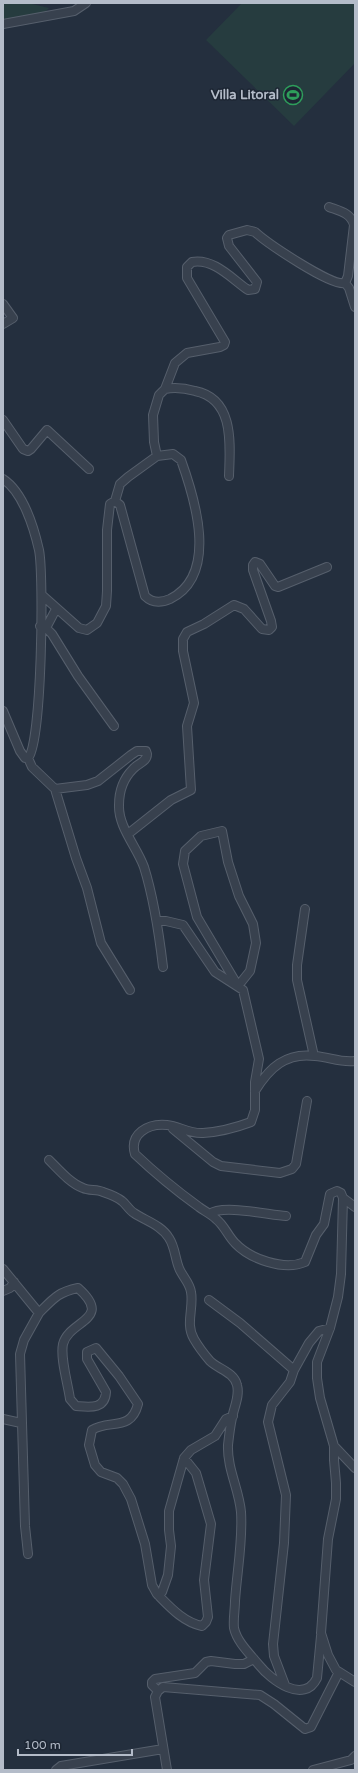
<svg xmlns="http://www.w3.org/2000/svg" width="358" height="1773" font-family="'Varela Round',sans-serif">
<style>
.green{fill:#263c3f}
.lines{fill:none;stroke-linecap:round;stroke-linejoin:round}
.minor-casing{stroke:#565f6c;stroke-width:10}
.minor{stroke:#38414e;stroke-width:8}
.labels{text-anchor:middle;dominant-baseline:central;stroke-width:3;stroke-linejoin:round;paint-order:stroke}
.poi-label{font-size:13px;font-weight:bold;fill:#b4bcc9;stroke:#1d2633;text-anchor:end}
</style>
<rect width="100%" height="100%" fill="#242f3e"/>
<!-- green -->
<path class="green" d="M 3,3 L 28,3 L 49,8 L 45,12 L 3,19 Z
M 242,3 L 355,3 L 355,63 L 294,126 L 206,40 Z"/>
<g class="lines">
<defs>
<path id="minor" d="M 3,24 L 74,11 L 86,3
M 345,283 L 349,288 L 355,307
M 3,304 L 13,318 L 3,324
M 165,389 C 176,387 184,388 195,391 C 235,399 230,445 229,476
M 3,420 L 23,449 L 28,451 L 31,449 L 47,430 L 89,469
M 157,456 L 154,442 L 153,415 L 159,395 L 165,389 L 175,363 L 187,353 L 220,347 L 224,345 L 225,342 L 187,278 L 187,267 L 192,262 C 214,258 232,279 248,290 L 255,289 L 257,282 L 229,246 L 227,238 L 229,235 L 247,230 L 255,232 C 267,243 332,287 345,283 L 348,276 L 354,225 C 351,213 340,211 329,207
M 3,479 C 23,492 34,528 39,550 C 44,575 42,744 28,758
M 43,596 L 79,628 L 87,630 L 97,623 L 106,606 L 107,591 L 107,530 L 110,504 L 115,501 L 120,505 L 145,596 C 152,603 161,603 170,599 C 219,575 195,499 181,460 L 173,454 L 157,456 L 128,477 L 120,484 L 115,501
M 40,626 L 46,628 L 52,634 L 78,676 L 114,726
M 46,628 L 56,609
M 3,711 L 20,751 L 25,758 L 28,758 L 32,767 L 55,789 L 76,858 L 87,888 L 101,943 L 130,990
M 55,789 L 87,785 L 98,781 L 131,755 L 137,751 L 146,751 L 147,754 C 147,762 138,763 133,769 C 123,779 119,790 119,805 C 118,827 137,847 144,867 C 154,899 159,933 163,967
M 222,831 L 228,862 L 239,896 L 253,924 L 256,943 L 250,971 L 238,986 L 197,917 L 183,864 L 185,851 L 201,836 Z
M 128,834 L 171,800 L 191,790 L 187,726 L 194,703 L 183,651 L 183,639 L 187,632 L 204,624 L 234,605 L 244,609 L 262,629 L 269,630 L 272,627 L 271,621 L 253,570 L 253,565 L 255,562 L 260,564 L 275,586 L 278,587 L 327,567
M 305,909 L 297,965 L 297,980 L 314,1056
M 158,921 L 166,921 L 183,925 L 215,972 L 243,990 L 259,1059 L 255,1082 L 255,1110 L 251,1122 C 235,1128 219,1132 203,1133 C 189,1134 179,1126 167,1125 C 148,1123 129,1134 135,1154 C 155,1173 177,1191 199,1207 C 204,1211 211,1214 216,1219 C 224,1225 228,1236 235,1243 C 250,1259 284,1271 305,1262 L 316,1235 L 324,1224 L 330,1194 L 337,1191 L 341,1193 L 343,1198 L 341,1274 L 338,1297 L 330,1328 L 317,1362 L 317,1378 L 320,1398 L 334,1446 L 334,1460 L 336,1483 L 336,1499 L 328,1539 L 321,1633 L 328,1655 L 336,1670 L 355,1682
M 255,1091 C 269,1068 286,1052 315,1056 C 329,1057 341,1063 355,1061
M 173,1129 L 213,1162 L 221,1166 L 280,1173 L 292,1169 L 296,1164 L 307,1101
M 49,1160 C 59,1170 70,1183 83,1188 C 89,1191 97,1189 103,1192 C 109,1194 117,1197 122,1201 C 126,1204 129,1210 134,1213 C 146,1221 161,1225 169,1238 C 175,1247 175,1258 179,1268 C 182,1276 190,1283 191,1292 C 194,1308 185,1324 194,1339 C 198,1346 204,1354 210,1361 C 218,1369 234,1372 237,1385 C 240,1396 234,1407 232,1418 C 230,1427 229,1436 228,1445 C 227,1469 239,1489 241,1512 C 243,1541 237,1571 235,1601 C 235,1609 233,1620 234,1628 C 237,1642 250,1654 259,1665 C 271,1680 304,1705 317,1678 L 321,1636
M 343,1198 L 355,1207
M 210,1214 C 222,1204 269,1215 286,1216
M 3,1269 L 39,1313 L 24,1340 L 20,1354 L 25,1526 L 28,1554
M 3,1291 L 10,1288 L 14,1282
M 209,1300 L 240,1323 L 294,1370
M 39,1313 C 53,1299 58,1292 78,1288 C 114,1320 69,1320 63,1344 C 60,1358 68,1384 70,1399 L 76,1406 C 89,1407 105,1410 106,1392 L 87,1359 L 87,1352 L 96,1348 L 119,1376 L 138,1404 C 131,1432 109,1419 92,1430 L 89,1445 L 95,1465 L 101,1472 L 117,1478 L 123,1484 L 131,1499 L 145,1544 L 152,1585 L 157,1594 L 162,1592 L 168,1575 L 171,1546 L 169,1530 L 169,1511 L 184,1458 L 191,1450 L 215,1436 L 226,1419 L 233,1416
M 3,1419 L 21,1423
M 334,1446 L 355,1468
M 157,1594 C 170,1607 183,1622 202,1626 L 206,1622 L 208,1617 L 204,1580 L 211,1524 L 196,1473 L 184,1458
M 285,1685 L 274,1656 L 273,1644 L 284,1543 L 286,1495 L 268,1422 L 272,1405 L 290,1382 L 294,1370 L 309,1343 L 319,1331 L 330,1328
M 158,1691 L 152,1685 L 152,1682 L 155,1679 L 195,1673 L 206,1662 L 211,1661 L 235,1664 L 244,1664 L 254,1659
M 56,1770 L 61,1766 L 163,1749
M 167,1770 L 155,1697 L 158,1691 L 163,1687 L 260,1695 L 274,1704 L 305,1729 L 311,1727 L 339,1672
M 313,1770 L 351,1760 L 355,1756"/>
</defs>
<!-- minor casing -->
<use href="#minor" class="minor-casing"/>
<!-- minor -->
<use href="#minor" class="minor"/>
</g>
<!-- icons -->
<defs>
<symbol id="stadium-ring" viewBox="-11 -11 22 22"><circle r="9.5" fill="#1d2633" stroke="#2e9e5b" stroke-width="1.5"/><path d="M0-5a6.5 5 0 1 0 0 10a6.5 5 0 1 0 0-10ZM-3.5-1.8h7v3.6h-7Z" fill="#2e9e5b"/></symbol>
</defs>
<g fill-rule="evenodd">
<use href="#stadium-ring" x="282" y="84" width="22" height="22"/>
</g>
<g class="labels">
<!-- poi labels -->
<g class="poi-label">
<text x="279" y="95">Villa Litoral</text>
</g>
</g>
<!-- border -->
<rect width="358" height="1773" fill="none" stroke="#b4bcc9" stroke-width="8"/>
<!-- scale -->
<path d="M18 1749v6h114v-6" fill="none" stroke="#b4bcc9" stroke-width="2"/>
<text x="24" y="1749" font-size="12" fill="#b4bcc9" stroke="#1d2633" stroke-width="3" paint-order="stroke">100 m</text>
</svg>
